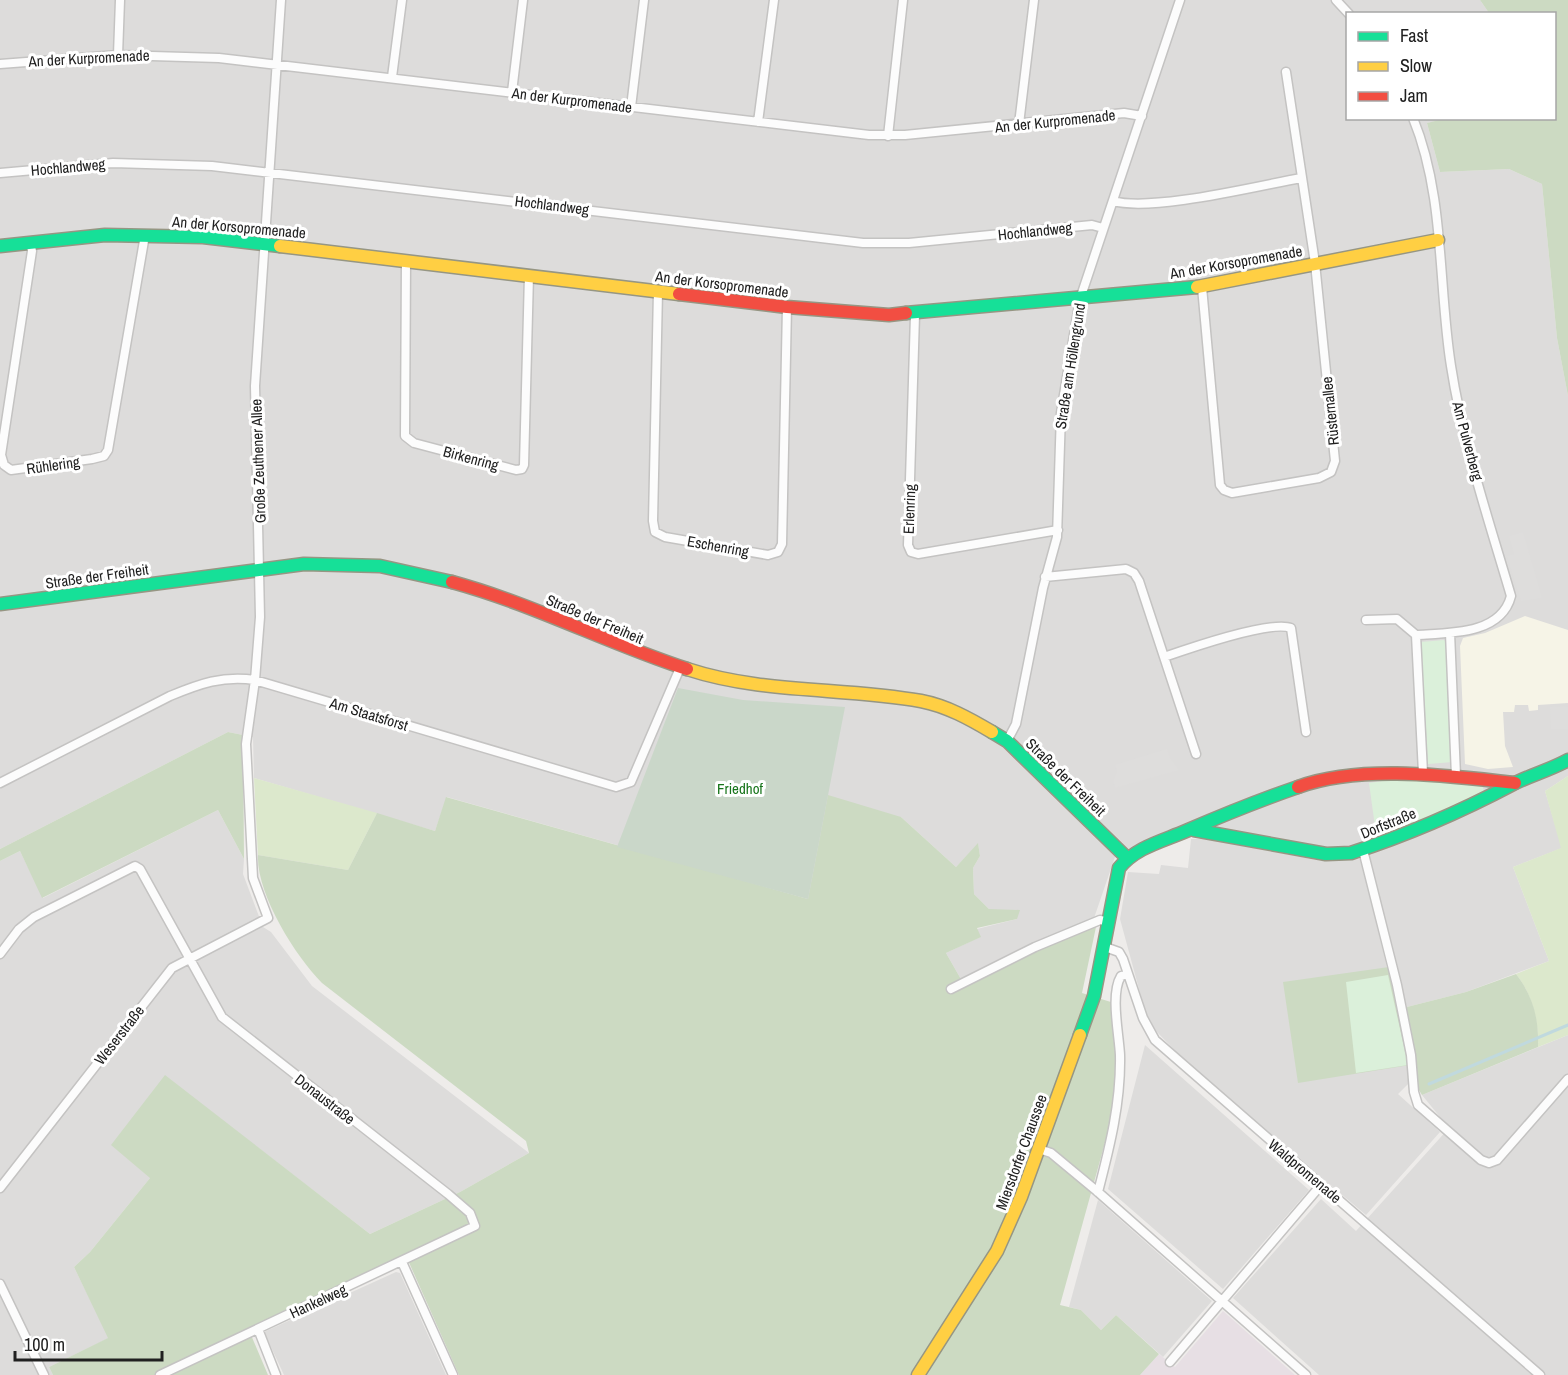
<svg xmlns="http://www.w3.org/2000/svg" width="1568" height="1375" font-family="'Archivo Narrow',sans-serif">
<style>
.residential{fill:#dddcdb}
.industrial{fill:#e7dfe4}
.education{fill:#f6f4e7}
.grass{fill:#dce8cc}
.forest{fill:#ccdac2}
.cemetery{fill:#cad7c9}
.park{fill:#dbf0da}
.parking{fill:#dedddc}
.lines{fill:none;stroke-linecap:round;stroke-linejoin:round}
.stream{stroke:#c0d9de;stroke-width:3}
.street-casing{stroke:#c4c3c2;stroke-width:11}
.fast-casing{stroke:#969683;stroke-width:15}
.slow-casing{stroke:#969683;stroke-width:15}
.jam-casing{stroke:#969683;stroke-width:15}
.street{stroke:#fcfcfc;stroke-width:8}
.fast{stroke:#16e098;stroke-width:12}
.slow{stroke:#ffcf43;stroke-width:12}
.jam{stroke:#f24e42;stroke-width:12}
.labels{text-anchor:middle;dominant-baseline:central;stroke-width:6;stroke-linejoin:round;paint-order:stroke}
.street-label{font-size:15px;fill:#202020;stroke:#fff}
.park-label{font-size:15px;fill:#18751b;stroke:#fff}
</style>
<rect width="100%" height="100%" fill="#eeecea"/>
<!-- residential -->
<path class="residential" d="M 0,0 L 1480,0 L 1489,13 L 1348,14 L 1348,118 L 1447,119 L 1427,123 L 1440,172 L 1509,169 L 1542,184 L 1557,338 L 1568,396 L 1568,776 L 1545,791 L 1562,848 L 1513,867 L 1549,961 L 1466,992 L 1407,1007 L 1367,856 L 1188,826 L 1116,854 L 1093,921 L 962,981 L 946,953 L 980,937 L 977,929 L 1017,919 L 989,909 L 974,894 L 973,868 L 980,856 L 978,844 L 956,867 L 901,817 L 808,899 L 447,797 L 435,831 L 254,778 L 253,737 L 228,732 L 0,849 Z
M 218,810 L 244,859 L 243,874 L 263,927 L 271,932 L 312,986 L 529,1153 L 460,1192 L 370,1234 L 165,1076 L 150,1178 L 90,1252 L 74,1267 L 109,1338 L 49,1367 L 53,1375 L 0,1375 L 0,861 L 20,851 L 43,898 Z
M 1191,839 L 1206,839 L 1322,861 L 1361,859 L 1410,1065 L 1411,1081 L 1398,1094 L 1440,1132 L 1366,1215 L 1190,1066 L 1156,1031 L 1145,1011 L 1120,919 L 1128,872 L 1159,874 L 1161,865 L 1188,868 Z
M 1568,1035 L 1568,1375 L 1319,1375 L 1233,1298 L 1321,1199 L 1356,1231 L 1449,1128 L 1422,1095 Z
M 1145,1045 L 1309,1190 L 1223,1289 L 1108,1189 Z
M 1098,1200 L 1212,1301 L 1163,1357 L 1116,1315 L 1101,1330 L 1081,1310 L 1069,1307 Z
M 396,1272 L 400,1273 L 446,1375 L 284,1375 L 264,1332 Z"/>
<!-- industrial -->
<path class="industrial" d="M 1223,1311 L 1295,1375 L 1140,1375 L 1159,1354 L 1175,1367 Z"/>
<!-- education -->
<path class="education" d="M 1525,616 L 1568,630 L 1568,703 L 1538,705 L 1538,710 L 1529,711 L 1528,705 L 1515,705 L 1514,712 L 1503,712 L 1505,746 L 1513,767 L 1488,769 L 1465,764 L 1460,646 L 1463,638 L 1485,633 Z"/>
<!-- grass -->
<path class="grass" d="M 1568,776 L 1568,1035 L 1538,1047 C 1539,1021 1532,994 1516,974 L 1549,961 L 1513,867 L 1561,848 L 1545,791 Z
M 254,778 L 377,813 L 348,870 L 258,855 Z"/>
<!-- forest -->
<path class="forest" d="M 1480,0 L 1568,0 L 1568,396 L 1557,338 L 1542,184 L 1509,169 L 1440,172 L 1427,123 L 1447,118 L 1554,118 L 1554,14 L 1489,13 Z
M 228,732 L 243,735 L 244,859 L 218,810 L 42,898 L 20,851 L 0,861 L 0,849 Z
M 828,795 L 901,817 L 956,867 L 978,843 L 980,856 L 973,868 L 974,894 L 989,909 L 1020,910 L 1017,919 L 977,928 L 981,937 L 946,953 L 962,981 L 1093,921 L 1096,927 L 1082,993 L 1114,1003 L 1116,1085 L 1106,1139 L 1060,1305 L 1081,1310 L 1101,1330 L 1116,1315 L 1159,1354 L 1140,1375 L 459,1375 L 407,1258 L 248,1328 L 268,1375 L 53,1375 L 49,1367 L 108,1338 L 74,1267 L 90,1252 L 150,1178 L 111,1145 L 165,1075 L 370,1234 L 460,1192 L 529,1153 L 526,1141 L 322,983 C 295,956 256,893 258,855 L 348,870 L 377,813 L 435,831 L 446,797 L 808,899 Z
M 1389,967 L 1399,1009 L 1466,992 L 1516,974 C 1533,996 1539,1018 1538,1047 L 1422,1095 L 1412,1079 L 1410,1065 L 1298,1083 L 1283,982 Z"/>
<!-- cemetery -->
<path class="cemetery" d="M 678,688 L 743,700 L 845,707 L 808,899 L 617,847 Z"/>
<!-- park -->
<path class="park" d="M 1444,640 L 1447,643 L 1453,762 L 1428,764 L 1421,642 Z
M 1416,776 L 1481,784 L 1484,790 L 1479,797 L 1377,841 L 1369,783 Z
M 1388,975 L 1408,1065 L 1356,1073 L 1346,982 Z"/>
<!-- parking -->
<path class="parking" d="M 1523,532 L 1542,598 L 1521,601 L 1507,556 L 1514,554 L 1509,536 Z
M 1568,706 L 1568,729 L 1551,729 L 1550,707 Z
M 1167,749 L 1170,758 L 1179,770 L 1115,788 L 1113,781 L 1117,772 L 1115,765 Z"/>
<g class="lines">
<!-- stream -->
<path class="stream" d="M 1429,1084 L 1568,1025"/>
<defs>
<path id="street" d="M 1336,0 L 1349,14
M 118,55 L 120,0
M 0,64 L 118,55 L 219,58 L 869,135 L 905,135 L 1124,113 L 1142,116
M 392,77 L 402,0
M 512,92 L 523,0
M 631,107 L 644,0
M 758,122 L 774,0
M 1019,124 L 1034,0
M 888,136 L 903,0
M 0,173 L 113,163 L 212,166 L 863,243 L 909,243 L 1092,225 L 1103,228
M 1113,201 C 1152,212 1257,186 1301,178
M 30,242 L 32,251 L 1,455 L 4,465 L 11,470 L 92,459 L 104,456 L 108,450 L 145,235
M 406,260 L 405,436 L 414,443 L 516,470 L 522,469 L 524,465 L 529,275
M 1202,287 L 1220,485 L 1224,490 L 1232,493 L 1319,478 L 1331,472 L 1335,461 L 1315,263 L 1286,72
M 658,291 L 653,521 L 655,532 L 665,537 L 768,555 L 778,552 L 782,544 L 787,307
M 915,315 L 908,545 L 911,552 L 918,554 L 1058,530
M 1045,577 L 1126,569 L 1134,573 L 1139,581 L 1196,754
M 1366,620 L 1397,619 L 1416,635 C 1449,633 1501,635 1511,596 C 1489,521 1463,444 1451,366 C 1438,285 1445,196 1413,118
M 1450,633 L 1456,776
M 1416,635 L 1423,773
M 1164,657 C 1187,649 1271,620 1291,628 L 1306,732
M 1007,741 L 1016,724 L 1043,588 L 1057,537 L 1061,413 L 1080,299 L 1180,0
M 0,783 L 170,696 C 199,684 223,675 255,680 L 616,787 L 631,782 L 680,668
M 1363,850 L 1397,985 L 1411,1055 L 1414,1092 L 1418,1105 L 1481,1160 L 1489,1163 L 1497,1160 L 1568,1079
M 1105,947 L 1119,952 L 1123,959 L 1143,1018 L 1155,1040 L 1540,1375
M 0,954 L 19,929 L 34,917 L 135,866 L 140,869 L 222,1017 L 448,1194 L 470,1213 L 475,1226 L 160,1375
M 951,989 L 1035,947 L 1100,920 L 1110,922
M 1039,1149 L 1051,1153 L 1098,1192 L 1306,1375
M 0,1188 L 172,968 L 268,918 L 253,878 L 246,744 L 255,680 L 260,617 L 255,386 L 281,0
M 1098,1192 C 1110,1146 1121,1102 1120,1055 C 1119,1034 1110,994 1121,976 L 1128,974
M 402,1262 L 453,1375
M 0,1284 L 44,1375
M 258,1329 L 276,1375
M 1170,1362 L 1321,1185"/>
<path id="fast" d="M 0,246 L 105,235 L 203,237 L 280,246
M 906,313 L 1197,287
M 0,604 L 304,564 L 380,566 L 452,582
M 992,732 L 1007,741 L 1127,858
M 1194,830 L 1326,854 L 1351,853 C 1407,835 1462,811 1513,784 C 1531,775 1550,770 1568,760
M 1080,1035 L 1094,996 L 1119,868 C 1136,847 1163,841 1186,831 C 1223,815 1260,800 1298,787"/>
<path id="slow" d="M 280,246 L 679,294
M 1197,287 L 1438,240
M 687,669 C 763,694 843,687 921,701 C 947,706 970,719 992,732
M 918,1375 L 997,1251 L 1021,1197 L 1080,1035"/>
<path id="jam" d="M 679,294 L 787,307 L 889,315 L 906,313
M 452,582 C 533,604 607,643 687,669
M 1298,787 C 1361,764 1449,776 1515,783"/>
</defs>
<!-- street casing -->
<use href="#street" class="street-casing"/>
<!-- fast casing -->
<use href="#fast" class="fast-casing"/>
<!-- slow casing -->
<use href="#slow" class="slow-casing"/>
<!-- jam casing -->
<use href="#jam" class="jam-casing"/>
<!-- street -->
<use href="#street" class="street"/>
<!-- fast -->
<use href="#fast" class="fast"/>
<!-- slow -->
<use href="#slow" class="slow"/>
<!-- jam -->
<use href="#jam" class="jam"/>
</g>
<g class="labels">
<!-- street labels -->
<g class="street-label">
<text transform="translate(89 58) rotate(-3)">An der Kurpromenade</text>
<text transform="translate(572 100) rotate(7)">An der Kurpromenade</text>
<text transform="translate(1055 121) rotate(-6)">An der Kurpromenade</text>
<text transform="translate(68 167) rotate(-5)">Hochlandweg</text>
<text transform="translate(552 205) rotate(7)">Hochlandweg</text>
<text transform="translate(239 227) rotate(5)">An der Korsopromenade</text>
<text transform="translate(1035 231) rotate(-6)">Hochlandweg</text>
<text transform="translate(1236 262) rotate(-10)">An der Korsopromenade</text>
<text transform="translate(722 284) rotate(7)">An der Korsopromenade</text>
<text transform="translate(1070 366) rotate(-81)">Straße am Höllengrund</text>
<text transform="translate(1330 411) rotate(-96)">Rüsternallee</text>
<text transform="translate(1468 441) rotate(75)">Am Pulverberg</text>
<text transform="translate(471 458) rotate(15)">Birkenring</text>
<text transform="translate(258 461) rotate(-92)">Große Zeuthener Allee</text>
<text transform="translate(53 465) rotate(-8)">Rühlering</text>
<text transform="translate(909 509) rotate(-88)">Erlenring</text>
<text transform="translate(718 546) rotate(10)">Eschenring</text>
<text transform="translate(97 576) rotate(-8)">Straße der Freiheit</text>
<text transform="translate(595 619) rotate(23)">Straße der Freiheit</text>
<text transform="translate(369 714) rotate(17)">Am Staatsforst</text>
<text transform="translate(1066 777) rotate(44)">Straße der Freiheit</text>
<text transform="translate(1388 823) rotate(-22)">Dorfstraße</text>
<text transform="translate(119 1035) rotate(-52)">Weserstraße</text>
<text transform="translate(325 1099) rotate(38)">Donaustraße</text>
<text transform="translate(1021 1152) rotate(-70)">Miersdorfer Chaussee</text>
<text transform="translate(1305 1171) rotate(40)">Waldpromenade</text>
<text transform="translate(318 1301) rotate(-25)">Hankelweg</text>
</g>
<!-- park labels -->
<g class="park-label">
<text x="740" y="788">Friedhof</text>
</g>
</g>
<!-- legend -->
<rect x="1346" y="12" width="210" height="108" fill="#ffffff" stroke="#a6a6a6" stroke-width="1.5"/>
<rect x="1358" y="32" width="30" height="9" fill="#16e098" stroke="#a6a6a6" stroke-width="1.5"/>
<text x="1400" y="42" font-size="18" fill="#202020">Fast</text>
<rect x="1358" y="62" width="30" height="9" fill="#ffcf43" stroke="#a6a6a6" stroke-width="1.5"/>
<text x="1400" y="72" font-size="18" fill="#202020">Slow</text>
<rect x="1358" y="92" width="30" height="9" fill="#f24e42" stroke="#a6a6a6" stroke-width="1.5"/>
<text x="1400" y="102" font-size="18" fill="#202020">Jam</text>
<!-- scale -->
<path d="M15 1351v9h147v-9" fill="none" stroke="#202020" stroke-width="3"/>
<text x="24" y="1351" font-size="18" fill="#202020" stroke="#ffffff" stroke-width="4.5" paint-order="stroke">100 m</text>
</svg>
